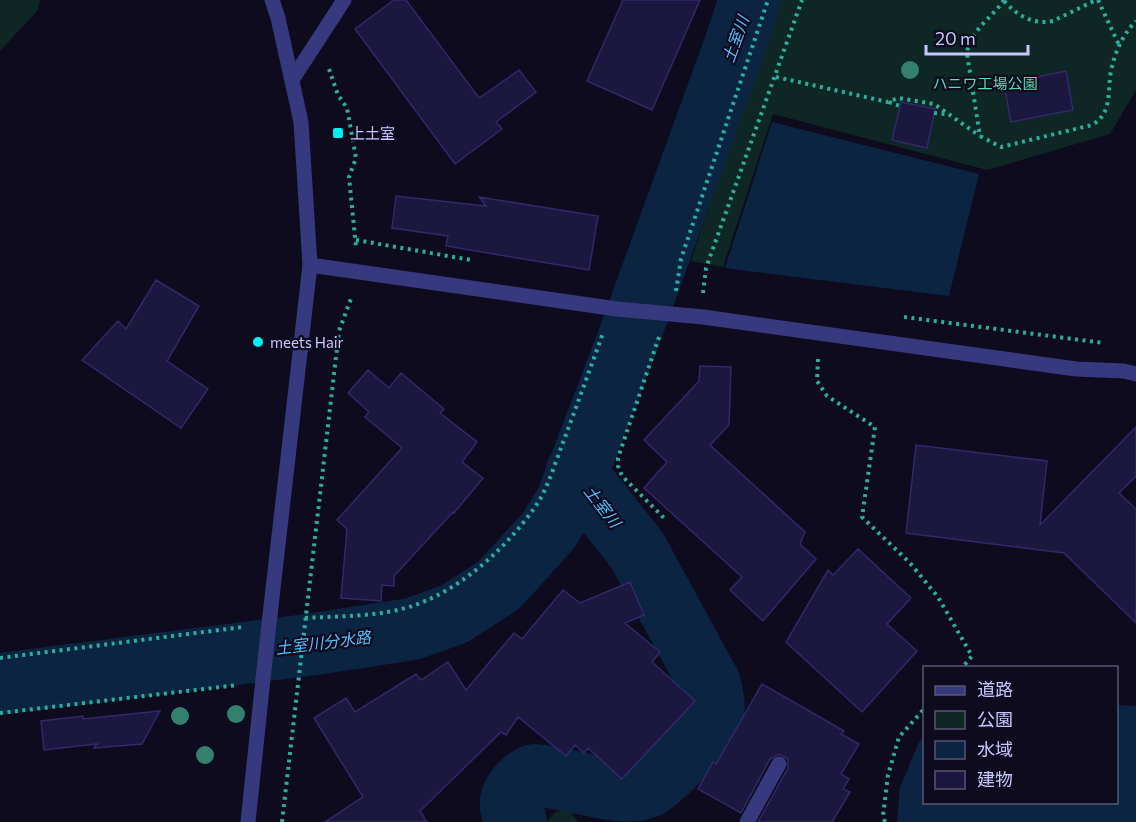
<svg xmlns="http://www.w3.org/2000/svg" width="1136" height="822" font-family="Commissioner,'Noto Sans JP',sans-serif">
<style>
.green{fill:#0e2724}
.water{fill:#0b2441}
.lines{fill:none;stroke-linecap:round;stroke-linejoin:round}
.river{stroke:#0b2441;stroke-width:62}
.building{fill:#1c173e;stroke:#30296b;stroke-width:1.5}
.path{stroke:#2baf9b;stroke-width:4;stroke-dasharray:3 4.5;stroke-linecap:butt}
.minor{stroke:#36397d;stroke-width:15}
.tertiary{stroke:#36397d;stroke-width:15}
.tertiary-bridge{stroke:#36397d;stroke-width:15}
.tree{fill:#34806e}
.poi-dot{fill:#00f0f2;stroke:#0d0b1d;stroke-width:2}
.labels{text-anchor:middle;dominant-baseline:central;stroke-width:4.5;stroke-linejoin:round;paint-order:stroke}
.park-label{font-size:15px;fill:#53dfb0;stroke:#0d0b1d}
.poi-label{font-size:15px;fill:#c9c7ff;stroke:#0d0b1d;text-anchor:start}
.water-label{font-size:16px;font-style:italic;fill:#55c0ff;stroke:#0d0b1d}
</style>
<rect width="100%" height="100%" fill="#0d0b1d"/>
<!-- green -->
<path class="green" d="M 0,0 L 40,0 L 38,10 L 0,51 Z
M 778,0 L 1136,0 L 1136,90 L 1110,134 L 987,170 L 773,114 L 723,267 L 691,261 Z
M 568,809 L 578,822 L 547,822 L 554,813 Z"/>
<!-- water -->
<path class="water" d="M 772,122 L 979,174 L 949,296 L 725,268 Z
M 1117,705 L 1136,706 L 1136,822 L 897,822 L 900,787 L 919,742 L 924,736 L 924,802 L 1116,802 Z"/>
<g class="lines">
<!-- river -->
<path class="river" d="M 0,684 L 315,644 L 412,629 L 454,614 L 499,585 L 549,530 L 566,502 L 628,340 L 735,45 L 750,0
M 516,822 C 515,817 511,812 511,807 C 509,793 523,780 534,775 C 562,776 624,799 647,787 C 667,776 691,745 707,728 C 717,715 714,699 710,684 L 637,550 L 576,473"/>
</g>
<!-- building -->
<path class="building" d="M 394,0 L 406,0 L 479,98 L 519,70 L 536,92 L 496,122 L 502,129 L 455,164 L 355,29 Z
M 623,0 L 700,0 L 652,110 L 587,81 Z
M 1066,71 L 1073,110 L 1011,122 L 1004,84 Z
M 901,102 L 935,109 L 927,148 L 892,140 Z
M 396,196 L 486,206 L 479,197 L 598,216 L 589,270 L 446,246 L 448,236 L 392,228 Z
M 156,280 L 199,306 L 167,361 L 208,389 L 181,428 L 82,360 L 118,321 L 126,329 Z
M 700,366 L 731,367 L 729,425 L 710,445 L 805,532 L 800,544 L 816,559 L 763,621 L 730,590 L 742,577 L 644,488 L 667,462 L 644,440 L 699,381 Z
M 368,370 L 389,388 L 401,373 L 444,409 L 440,413 L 477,442 L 462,462 L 483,478 L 454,513 L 453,512 L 394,576 L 394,586 L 382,585 L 381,601 L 341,598 L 347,529 L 337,520 L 402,448 L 365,417 L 369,412 L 348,393 Z
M 1136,427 L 1136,476 L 1119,493 L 1136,509 L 1136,623 L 1064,553 L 906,533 L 916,445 L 1047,461 L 1040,525 Z
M 858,549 L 911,598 L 887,624 L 917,651 L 862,712 L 786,642 L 828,570 L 833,575 Z
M 630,582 L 644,615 L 625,623 L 660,652 L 652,662 L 695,701 L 622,779 L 588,748 L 584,753 L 575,745 L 566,756 L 518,717 L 506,735 L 501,732 L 420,811 L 427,822 L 325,822 L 363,797 L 314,718 L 346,698 L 355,712 L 416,674 L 421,680 L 448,662 L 466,690 L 514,633 L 522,639 L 563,590 L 580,603 Z
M 762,684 L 844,731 L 841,734 L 859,744 L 841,774 L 849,779 L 843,789 L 850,792 L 832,822 L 758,822 L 788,768 L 788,759 L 779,754 L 770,759 L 741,813 L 698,789 L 713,762 L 716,764 Z
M 160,711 L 142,744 L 94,748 L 97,744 L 44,750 L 41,721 L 83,716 L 83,719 Z"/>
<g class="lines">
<!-- path -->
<path class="path" d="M 1004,0 C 993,17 968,32 967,54 L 980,136 L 1001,147 L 1092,125 C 1113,113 1107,91 1111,71 C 1115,52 1123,34 1136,21
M 1098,0 L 1119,45
M 1004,1 C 1018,16 1033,25 1053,21 L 1096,0
M 329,69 L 338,95 L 347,108 L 356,158 L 349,177 L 356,247
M 776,77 L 888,102 L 898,98 L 934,104 L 980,136
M 889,102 L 900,106
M 934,113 L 945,114
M 356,240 L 471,260
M 676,291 L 681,259 L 768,0
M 703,293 L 706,268 L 802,0
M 904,317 L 1104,343
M 659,337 L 618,458 L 618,466 L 622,476 L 666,520
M 818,359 L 817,381 L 827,396 L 875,427 L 862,517 L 910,563 L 938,597 L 972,656 L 962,668
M 305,618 C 340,616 375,617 409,607 C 458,592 506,549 535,507 C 549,487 555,462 564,440 C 577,405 590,369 603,333
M 0,658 L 243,627
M 0,713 L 238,685
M 282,822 L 339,331 L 352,296
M 885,822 L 883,816 L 888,775 L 899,737 L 924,709"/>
<!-- minor -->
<path class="minor" d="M 292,80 L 344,0
M 310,265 L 617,309 L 703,317 L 1076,369 L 1124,371 L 1136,374
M 747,822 L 779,764"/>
<!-- tertiary -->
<path class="tertiary" d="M 270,615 L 310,265 L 301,122 L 278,18 L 272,0
M 248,822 L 263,679"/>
<!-- tertiary-bridge -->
<path class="tertiary-bridge" d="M 263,679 L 270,615"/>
</g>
<!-- trees -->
<g class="tree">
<circle cx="910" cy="70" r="9"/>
<circle cx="236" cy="714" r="9"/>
<circle cx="180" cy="716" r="9"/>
<circle cx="205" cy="755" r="9"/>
</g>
<!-- markers -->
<g class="poi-dot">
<rect x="332" y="127" width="12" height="12" rx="3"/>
<circle cx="258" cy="342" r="6"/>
</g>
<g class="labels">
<!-- park labels -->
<g class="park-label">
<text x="985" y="83">ハニワ工場公園</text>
</g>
<!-- poi labels -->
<g class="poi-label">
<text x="350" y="133">上土室</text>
<text x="270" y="342">meets Hair</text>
</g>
<!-- water labels -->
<g class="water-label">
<text transform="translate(735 39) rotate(-70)">土室川</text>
<text transform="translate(603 506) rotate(52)">土室川</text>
<text transform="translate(323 642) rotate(-7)">土室川分水路</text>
</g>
</g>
<!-- legend -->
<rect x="923" y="666" width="195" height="138" fill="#0d0b1d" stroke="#585677" stroke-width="1.5"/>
<rect x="935" y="686" width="30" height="9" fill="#36397d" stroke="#585677" stroke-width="1.5"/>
<text x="977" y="696" font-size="18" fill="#c9c7ff">道路</text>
<rect x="935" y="711" width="30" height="18" fill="#0e2724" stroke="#585677" stroke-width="1.5"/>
<text x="977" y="726" font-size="18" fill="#c9c7ff">公園</text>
<rect x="935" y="741" width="30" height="18" fill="#0b2441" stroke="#585677" stroke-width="1.5"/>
<text x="977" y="756" font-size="18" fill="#c9c7ff">水域</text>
<rect x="935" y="771" width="30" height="18" fill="#1c173e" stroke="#585677" stroke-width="1.5"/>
<text x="977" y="786" font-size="18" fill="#c9c7ff">建物</text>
<!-- scale -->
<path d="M926 45v9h102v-9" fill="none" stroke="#c9c7ff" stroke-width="3"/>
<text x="935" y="45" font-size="18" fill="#c9c7ff" stroke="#0d0b1d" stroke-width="4.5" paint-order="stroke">20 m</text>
</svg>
